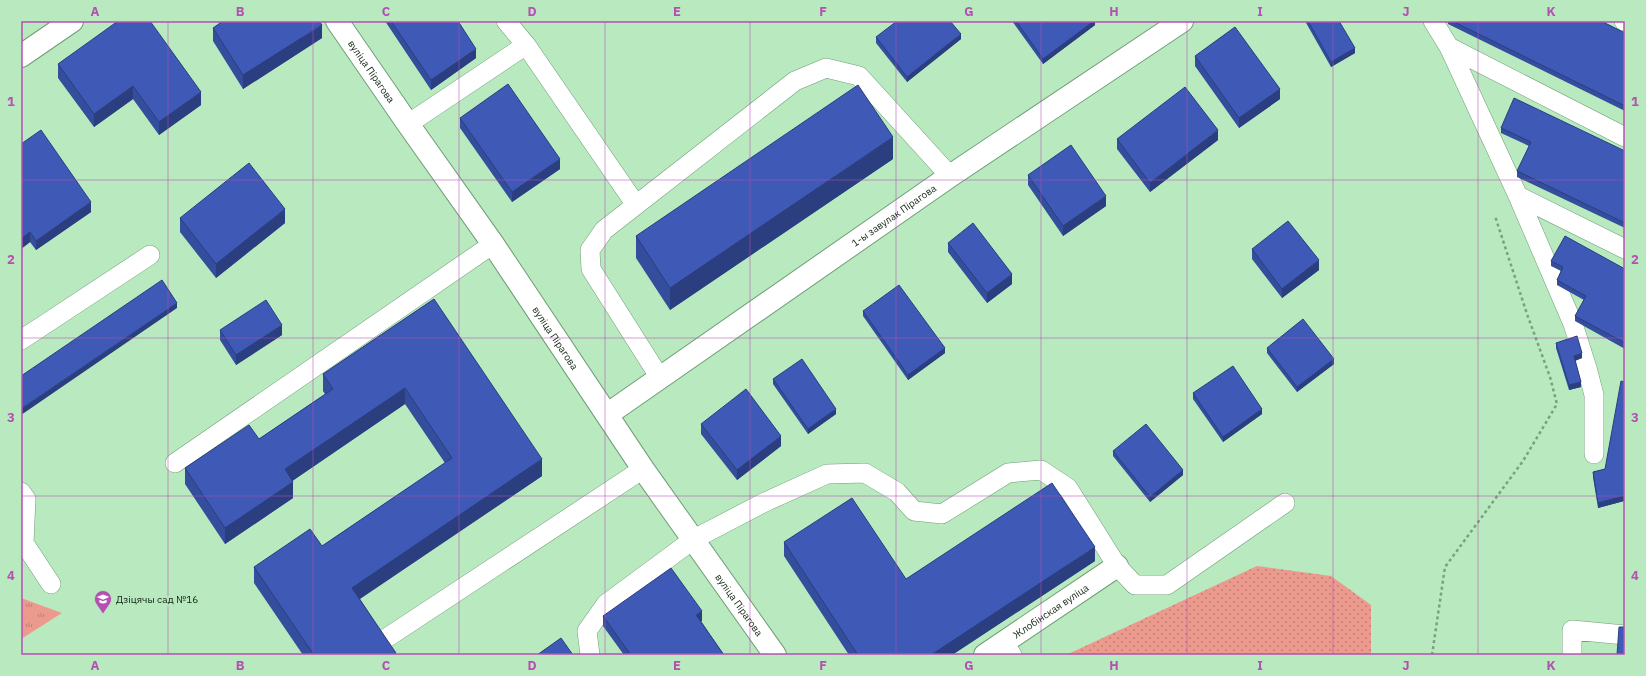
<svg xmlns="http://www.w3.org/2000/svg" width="1646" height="676" font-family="'IBM Plex Sans',sans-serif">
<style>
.grass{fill:url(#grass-dots)}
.park{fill:url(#park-tufts)}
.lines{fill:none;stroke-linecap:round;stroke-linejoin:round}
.service-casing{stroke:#709e77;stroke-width:20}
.minor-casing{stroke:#709e77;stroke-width:24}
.path{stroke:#7ba080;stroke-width:2.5;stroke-dasharray:3 3;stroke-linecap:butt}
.service{stroke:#fff;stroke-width:19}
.minor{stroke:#fff;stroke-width:22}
.wall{fill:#354d9d}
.shaded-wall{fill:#2b3e7f}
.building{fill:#3e59b6;stroke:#2b3e7f}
.grid{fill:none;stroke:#b64fb3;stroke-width:1;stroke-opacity:0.55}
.labels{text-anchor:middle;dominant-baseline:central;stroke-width:4;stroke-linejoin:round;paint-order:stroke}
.street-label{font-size:10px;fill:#122415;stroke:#b8e9bf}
.poi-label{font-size:10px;fill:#122415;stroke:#b8e9bf;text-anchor:start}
.neatline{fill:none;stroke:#b64fb3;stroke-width:1.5}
.grid-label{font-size:13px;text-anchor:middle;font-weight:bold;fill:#b64fb3}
</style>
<defs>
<pattern id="grass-dots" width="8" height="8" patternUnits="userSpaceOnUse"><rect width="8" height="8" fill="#ed9a8e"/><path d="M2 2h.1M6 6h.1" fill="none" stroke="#bf7d73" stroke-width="1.8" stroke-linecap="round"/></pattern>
<pattern id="park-tufts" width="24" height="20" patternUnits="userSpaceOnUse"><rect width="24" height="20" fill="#ed9a8e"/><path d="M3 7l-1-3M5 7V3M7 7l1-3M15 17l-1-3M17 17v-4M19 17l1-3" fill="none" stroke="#bf7d73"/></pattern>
</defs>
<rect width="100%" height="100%" fill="#b8e9bf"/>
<!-- grass -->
<path class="grass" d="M 1257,566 L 1331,576 L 1371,605 L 1371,655 L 1066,655 Z"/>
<!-- park -->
<path class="park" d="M 21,598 L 62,613 L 21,639 Z"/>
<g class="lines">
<defs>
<path id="service" d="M 506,21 L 526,45 L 636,205
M 1433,21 L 1449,47 L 1518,196 L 1573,324 L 1587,368 L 1594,395 L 1594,454
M 1624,21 L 1625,21
M 1449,47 L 1625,137
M 408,124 L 526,45
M 1518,196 L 1625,249
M 21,340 L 150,255
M 660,378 L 591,269 L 590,250 L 604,230 L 795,81 L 826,68 L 859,76 L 950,176
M 175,463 L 493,244
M 21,492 L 26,499 L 24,543 L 51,584
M 388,637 L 643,469
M 1003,642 L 1012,655
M 590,655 L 587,631 L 606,604 L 694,539 L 765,502 L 827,474 L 865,473 L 897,492 L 914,511 L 942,514 L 1008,473 L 1041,470 L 1068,488 L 1117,566 L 1135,585 L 1167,585 L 1285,503
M 1572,655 L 1572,630 L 1625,635"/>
<g id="minor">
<path id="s1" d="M 337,21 L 408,124 L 493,244 L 643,469 L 775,655"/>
<path d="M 21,56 L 72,21"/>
<path id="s2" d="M 608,414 L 950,176 L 1182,21"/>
<path id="s3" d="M 985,655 L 1117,566"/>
</g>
</defs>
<!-- service casing -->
<use href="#service" class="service-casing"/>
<!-- minor casing -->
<use href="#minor" class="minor-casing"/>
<!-- path -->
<path class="path" d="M 1432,655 L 1445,567 L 1523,461 L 1557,404 L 1550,377 L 1527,314 L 1495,216"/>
<!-- service -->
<use href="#service" class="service"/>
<!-- minor -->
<use href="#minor" class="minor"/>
</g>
<!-- wall -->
<path class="wall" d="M 385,21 L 458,21 L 476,58 L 431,90 Z
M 1012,21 L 1095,21 L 1095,25 L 1043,64 Z
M 1305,21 L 1339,21 L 1355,53 L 1331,67 Z
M 1448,21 L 1601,21 L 1625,33 L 1625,111 L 1448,24 Z
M 213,28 L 322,38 L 243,89 L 213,41 Z
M 876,37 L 961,39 L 907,82 L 876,43 Z
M 1195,56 L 1280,99 L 1239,128 L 1195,66 Z
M 58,64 L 201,105 L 159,135 L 133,99 L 94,127 L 58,78 Z
M 460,118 L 560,169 L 512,202 L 460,128 Z
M 1501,128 L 1625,151 L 1625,228 L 1517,177 L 1517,171 L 1529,146 L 1501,133 Z
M 1117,139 L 1218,140 L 1150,192 L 1117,149 Z
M 21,144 L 91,212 L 36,250 L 30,242 L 21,249 Z
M 893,159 L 670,310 L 636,258 L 636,236 Z
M 1028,175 L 1106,206 L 1063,236 L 1028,185 Z
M 180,218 L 285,223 L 216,278 L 180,232 Z
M 948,243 L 1012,284 L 987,303 L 948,252 Z
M 1252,249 L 1319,270 L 1282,298 L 1252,259 Z
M 1551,261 L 1625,269 L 1625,349 L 1575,321 L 1575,316 L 1584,300 L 1557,285 L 1557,280 L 1561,271 L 1551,266 Z
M 434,299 L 542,476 L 360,599 L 396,655 L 303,655 L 254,583 L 254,567 L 322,546 L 445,463 L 405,404 L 292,481 L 293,498 L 225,544 L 185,484 L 185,468 L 259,439 L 325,394 L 323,391 L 323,374 Z
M 863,311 L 945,353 L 908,380 L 863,316 Z
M 220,330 L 282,335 L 236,365 L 220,340 Z
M 1556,343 L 1582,358 L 1575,361 L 1581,387 L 1569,390 L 1556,348 Z
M 1267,348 L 1334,364 L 1297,392 L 1267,353 Z
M 773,379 L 836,414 L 808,434 L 773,384 Z
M 1193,393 L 1262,414 L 1223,442 L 1193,399 Z
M 701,424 L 781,446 L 737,480 L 701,434 Z
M 1113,451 L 1183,475 L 1150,502 L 1113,456 Z
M 1605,469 L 1624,501 L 1598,508 L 1593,477 L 1593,472 Z
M 784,542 L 906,579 L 1095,561 L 952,655 L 849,655 L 784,556 Z
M 603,616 L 702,621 L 701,621 L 724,655 L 624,655 L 603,626 Z"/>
<!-- shaded-wall -->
<path class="shaded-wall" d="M 1094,21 L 1095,21 L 1095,25 L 1043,64 L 1043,59 Z
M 322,25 L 322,38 L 243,89 L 243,75 Z
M 961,34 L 961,39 L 907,82 L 907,77 Z
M 1355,48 L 1355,53 L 1331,67 L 1331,62 Z
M 476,49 L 476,58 L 431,90 L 431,80 Z
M 133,86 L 133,99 L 94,127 L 94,114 Z
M 1280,89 L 1280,99 L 1239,128 L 1239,118 Z
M 201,92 L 201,105 L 159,135 L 159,122 Z
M 1218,130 L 1218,140 L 1150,192 L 1150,183 Z
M 893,137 L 893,159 L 670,310 L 670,288 Z
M 560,159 L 560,169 L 512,202 L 512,192 Z
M 1106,196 L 1106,206 L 1063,236 L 1063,226 Z
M 91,202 L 91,212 L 36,250 L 36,241 Z
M 285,209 L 285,223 L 216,278 L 216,264 Z
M 30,232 L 30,242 L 21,249 L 21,239 Z
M 1319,260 L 1319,270 L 1282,298 L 1282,289 Z
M 1012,274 L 1012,284 L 987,303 L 987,293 Z
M 177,303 L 177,308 L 21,415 L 21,409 Z
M 282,325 L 282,335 L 236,365 L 236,355 Z
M 945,348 L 945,353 L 908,380 L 908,375 Z
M 1582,353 L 1582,358 L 1574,361 L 1574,356 Z
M 1334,359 L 1334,364 L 1297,392 L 1297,387 Z
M 1581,382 L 1581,387 L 1569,390 L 1569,385 Z
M 405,388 L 405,404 L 285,486 L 285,469 Z
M 836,409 L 836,414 L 808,434 L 808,429 Z
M 1262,409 L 1262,414 L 1223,442 L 1223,437 Z
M 781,436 L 781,446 L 737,480 L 737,470 Z
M 542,459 L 542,476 L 352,604 L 352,588 Z
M 1183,470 L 1183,475 L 1150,502 L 1150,497 Z
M 293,482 L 293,498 L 225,544 L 225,528 Z
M 1625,493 L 1624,501 L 1598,508 L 1598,503 Z
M 1095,547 L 1095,561 L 952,655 L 931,655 Z
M 702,611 L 702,621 L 696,625 L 696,615 Z"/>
<!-- building -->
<path class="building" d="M 118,21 L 150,21 L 201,92 L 159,122 L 133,86 L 94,114 L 58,64 Z
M 223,21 L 319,21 L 322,25 L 243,75 L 213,28 Z
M 391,21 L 458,21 L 476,49 L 431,80 Z
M 897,21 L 950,21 L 961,34 L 907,77 L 876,37 Z
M 1016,21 L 1094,21 L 1043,59 Z
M 1308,21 L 1339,21 L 1355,48 L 1331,62 Z
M 1452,21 L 1601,21 L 1625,33 L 1625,106 Z
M 1235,27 L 1280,89 L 1239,118 L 1195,56 Z
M 508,84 L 560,159 L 512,192 L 460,118 Z
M 858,85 L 893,137 L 670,288 L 636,236 Z
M 1185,87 L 1218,130 L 1150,183 L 1117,139 Z
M 1514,98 L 1625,151 L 1625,223 L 1517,171 L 1531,142 L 1501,128 Z
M 41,130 L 91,202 L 36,241 L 30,232 L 21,239 L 21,144 Z
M 1071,145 L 1106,196 L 1063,226 L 1028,175 Z
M 249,163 L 285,209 L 216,264 L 180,218 Z
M 1288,221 L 1319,260 L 1282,289 L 1252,249 Z
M 973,223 L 1012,274 L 987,293 L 948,243 Z
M 1565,236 L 1625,269 L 1625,343 L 1575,316 L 1586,296 L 1557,280 L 1563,267 L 1551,261 Z
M 162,280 L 177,303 L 21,409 L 21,376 Z
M 899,285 L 945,348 L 908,375 L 863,311 Z
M 434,299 L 542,459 L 352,588 L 396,653 L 393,655 L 314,655 L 254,567 L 310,529 L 322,546 L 452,458 L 405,388 L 285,469 L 293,482 L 225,528 L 185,468 L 249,425 L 259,439 L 333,389 L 323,374 Z
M 266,300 L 282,325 L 236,355 L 220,330 Z
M 1303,319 L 1334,359 L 1297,387 L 1267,348 Z
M 1577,336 L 1582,353 L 1574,356 L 1581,382 L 1569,385 L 1556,343 Z
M 802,359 L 836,409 L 808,429 L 773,379 Z
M 1233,366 L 1262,409 L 1223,437 L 1193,393 Z
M 1621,381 L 1625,382 L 1625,493 L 1624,496 L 1598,503 L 1593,472 L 1605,469 Z
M 746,389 L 781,436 L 737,470 L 701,424 Z
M 1146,424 L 1183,470 L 1150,497 L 1113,451 Z
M 1052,483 L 1095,547 L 931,655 L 858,655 L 784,542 L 852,498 L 906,579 Z
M 671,568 L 702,611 L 696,615 L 724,655 L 631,655 L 603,616 Z
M 1619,627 L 1625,627 L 1625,655 L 1617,655 Z
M 561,638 L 573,655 L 537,655 Z"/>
<!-- grid -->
<path class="grid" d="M 168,21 L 168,655M 313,21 L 313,655M 459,21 L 459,655M 605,21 L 605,655M 750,21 L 750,655M 896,21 L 896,655M 1041,21 L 1041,655M 1187,21 L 1187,655M 1333,21 L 1333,655M 1478,21 L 1478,655M 21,180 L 1625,180M 21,338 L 1625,338M 21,496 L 1625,496"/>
<!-- icons -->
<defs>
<symbol id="school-pin" viewBox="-11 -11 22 30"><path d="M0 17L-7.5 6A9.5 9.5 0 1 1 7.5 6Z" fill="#b64fb3" stroke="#b8e9bf"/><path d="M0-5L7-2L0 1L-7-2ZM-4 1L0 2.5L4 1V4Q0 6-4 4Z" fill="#fff"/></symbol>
</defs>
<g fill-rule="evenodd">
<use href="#school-pin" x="93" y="589" width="20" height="27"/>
</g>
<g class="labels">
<!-- street labels -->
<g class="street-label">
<text stroke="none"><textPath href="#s1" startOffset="61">вуліца Пірагова</textPath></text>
<text stroke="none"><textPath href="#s2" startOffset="348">1-ы завулак Пірагова</textPath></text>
<text stroke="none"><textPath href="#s1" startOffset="385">вуліца Пірагова</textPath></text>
<text stroke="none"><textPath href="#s1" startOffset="709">вуліца Пірагова</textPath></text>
<text stroke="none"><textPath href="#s3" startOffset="79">Жлобінская вуліца</textPath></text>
</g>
<!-- poi labels -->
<g class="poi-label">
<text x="116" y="599">Дзіцячы сад №16</text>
</g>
</g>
<!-- border -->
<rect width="1646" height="676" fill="none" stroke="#b8e9bf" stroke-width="44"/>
<rect x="22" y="22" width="1602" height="632" class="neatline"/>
<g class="grid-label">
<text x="95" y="16">A</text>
<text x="240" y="16">B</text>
<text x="386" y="16">C</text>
<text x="532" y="16">D</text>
<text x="677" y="16">E</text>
<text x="823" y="16">F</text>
<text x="969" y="16">G</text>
<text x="1114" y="16">H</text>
<text x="1260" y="16">I</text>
<text x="1406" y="16">J</text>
<text x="1551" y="16">K</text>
<text x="11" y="106">1</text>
<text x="1635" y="106">1</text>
<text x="11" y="264">2</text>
<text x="1635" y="264">2</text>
<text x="11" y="422">3</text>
<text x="1635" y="422">3</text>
<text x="11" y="580">4</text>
<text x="1635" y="580">4</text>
<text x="95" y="670">A</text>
<text x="240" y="670">B</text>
<text x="386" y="670">C</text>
<text x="532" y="670">D</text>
<text x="677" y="670">E</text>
<text x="823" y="670">F</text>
<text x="969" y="670">G</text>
<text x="1114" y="670">H</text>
<text x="1260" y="670">I</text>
<text x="1406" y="670">J</text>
<text x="1551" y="670">K</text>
</g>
</svg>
